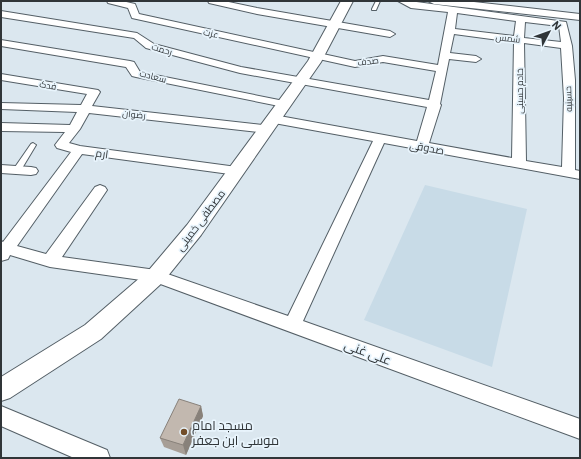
<svg xmlns="http://www.w3.org/2000/svg" width="581" height="459" font-family="Barlow,Cairo,sans-serif">
<style>
.built{fill:#c8dbe7}
.lines{fill:none;stroke-linecap:round;stroke-linejoin:round}
.service-casing{stroke:#545f66;stroke-width:2}
.minor-casing{stroke:#545f66;stroke-width:2}
.tertiary-casing{stroke:#545f66;stroke-width:2}
.service{fill:#fff;fill-rule:evenodd}
.minor{fill:#fff;fill-rule:evenodd}
.tertiary{fill:#fff;fill-rule:evenodd}
.wall{fill:#a79e96}
.shaded-wall{fill:#88817a}
.building{fill:#c2b8af;stroke:#88817a}
.poi-dot{fill:#724d29;stroke:#e8f4fc;stroke-width:1.5}
.labels{text-anchor:middle;dominant-baseline:central;stroke-width:3.5;stroke-linejoin:round;paint-order:stroke}
.far-street-label{font-size:9px;fill:#303538;stroke:#e8f4fc}
.street-label{font-size:11px;fill:#303538;stroke:#e8f4fc}
.near-street-label{font-size:13px;fill:#303538;stroke:#e8f4fc}
.near-poi-label{font-size:13px;fill:#303538;stroke:#e8f4fc;text-anchor:start}
</style>
<rect width="100%" height="100%" fill="#dbe7ef"/>
<!-- built -->
<path class="built" d="M 425,185 L 527,209 L 492,367 L 364,320 Z"/>
<g class="lines">
<defs>
<path id="service" d="M 376,1 L 380,1 L 376,10 L 372,10 L 372,9 Z
M 33,143 L 36,145 L 21,170 L 20,172 L 14,172 L 13,170 L 31,144 Z"/>
<path id="minor" d="M 107,1 L 122,1 L 135,4 L 139,14 L 355,61 L 383,56 L 438,65 L 448,12 L 411,8 L 398,1 L 409,1 L 566,22 L 572,46 L 575,80 L 575,170 L 580,171 L 580,179 L 384,143 L 303,321 L 580,419 L 580,439 L 155,282 L 50,267 L 10,255 L 8,259 L 1,261 L 1,241 L 3,242 L 71,152 L 57,148 L 55,145 L 65,132 L 1,131 L 1,123 L 70,125 L 77,112 L 1,109 L 1,103 L 81,105 L 87,94 L 1,80 L 1,74 L 98,90 L 100,92 L 92,106 L 271,126 L 273,129 L 271,132 L 267,133 L 89,113 L 80,129 L 69,143 L 80,146 L 237,167 L 242,168 L 244,171 L 242,174 L 237,175 L 82,154 L 17,246 L 46,254 L 95,187 L 100,185 L 105,187 L 107,190 L 62,257 L 156,270 L 288,316 L 373,141 L 274,123 L 270,122 L 268,119 L 270,116 L 274,115 L 417,141 L 427,107 L 240,73 L 146,48 L 134,38 L 1,17 L 1,11 L 137,33 L 154,44 L 241,67 L 429,100 L 436,71 L 383,62 L 355,67 L 132,18 L 128,8 L 108,3 ZM 457,13 L 516,21 L 514,36 L 455,29 ZM 525,22 L 559,26 L 561,42 L 524,38 ZM 454,34 L 514,42 L 512,158 L 429,143 L 441,105 L 440,104 L 449,59 L 476,62 L 481,59 L 476,56 L 450,53 ZM 524,43 L 561,48 L 564,98 L 562,167 L 526,161 Z
M 208,1 L 224,1 L 257,8 L 390,31 L 395,34 L 390,37 L 257,14 L 209,3 Z
M 1,40 L 130,61 L 134,62 L 140,72 L 284,101 L 288,102 L 290,104 L 288,106 L 284,107 L 136,77 L 132,76 L 126,67 L 1,46 Z
M 1,165 L 31,167 L 36,168 L 38,171 L 36,174 L 31,175 L 1,173 Z
M 1,406 L 107,450 L 110,458 L 74,458 L 1,426 Z"/>
<path id="tertiary" d="M 341,1 L 353,1 L 321,62 L 201,235 L 163,282 L 101,339 L 10,398 L 1,401 L 1,377 L 85,325 L 149,270 L 187,225 L 308,61 Z
M 428,1 L 465,1 L 580,14 L 580,20 L 434,4 Z"/>
</defs>
<!-- service casing -->
<use href="#service" class="service-casing"/>
<!-- minor casing -->
<use href="#minor" class="minor-casing"/>
<!-- tertiary casing -->
<use href="#tertiary" class="tertiary-casing"/>
<!-- service -->
<use href="#service" class="service"/>
<!-- minor -->
<use href="#minor" class="minor"/>
<!-- tertiary -->
<use href="#tertiary" class="tertiary"/>
</g>
<!-- wall -->
<path class="wall" d="M 201,406 L 203,416 L 186,455 L 164,447 L 160,438 Z"/>
<!-- shaded-wall -->
<path class="shaded-wall" d="M 201,406 L 203,416 L 186,455 L 183,445 Z"/>
<!-- building -->
<path class="building" d="M 179,399 L 201,406 L 183,445 L 160,438 Z"/>
<!-- markers -->
<circle class="poi-dot" cx="184" cy="432" r="4"/>
<g class="labels">
<!-- far-street labels -->
<g class="far-street-label">
<text transform="translate(211 33) rotate(13)">عزت</text>
<text transform="translate(508 38) rotate(7)">شمس</text>
<text transform="translate(162 49) rotate(17)">رحمت</text>
<text transform="translate(368 61) rotate(-7)">صدف</text>
<text transform="translate(153 76) rotate(14)">سعادت</text>
<text transform="translate(48 85) rotate(9)">فدک</text>
<text transform="translate(519 91) rotate(-90)">خادم حسینی</text>
<text transform="translate(568 99) rotate(-92)">حسینیه</text>
<text transform="translate(134 114) rotate(6)">رضوان</text>
</g>
<!-- street labels -->
<g class="street-label">
<text transform="translate(427 147) rotate(10)">صدوقی</text>
<text transform="translate(102 153) rotate(8)">ارم</text>
<text transform="translate(200 220) rotate(-53)">مصطفی خمینی</text>
</g>
<!-- near-street labels -->
<g class="near-street-label">
<text transform="translate(368 352) rotate(20)">علی غنی</text>
</g>
<!-- near-poi labels -->
<g class="near-poi-label">
<text x="192" y="425">مسجد امام<tspan x="192" dy="15">موسی ابن جعفر</tspan></text>
</g>
</g>
<!-- border -->
<rect width="581" height="459" fill="none" stroke="#303538" stroke-width="4"/>
<!-- north arrow -->
<g transform="translate(549 32) rotate(49)" stroke="#e8f4fc" stroke-width="3" paint-order="stroke">
<path d="M0-3L7 15L0 10L-7 15Z" fill="#303538"/>
<text y="-6" font-size="11" font-weight="bold" text-anchor="middle" fill="#303538">N</text>
</g>
</svg>
